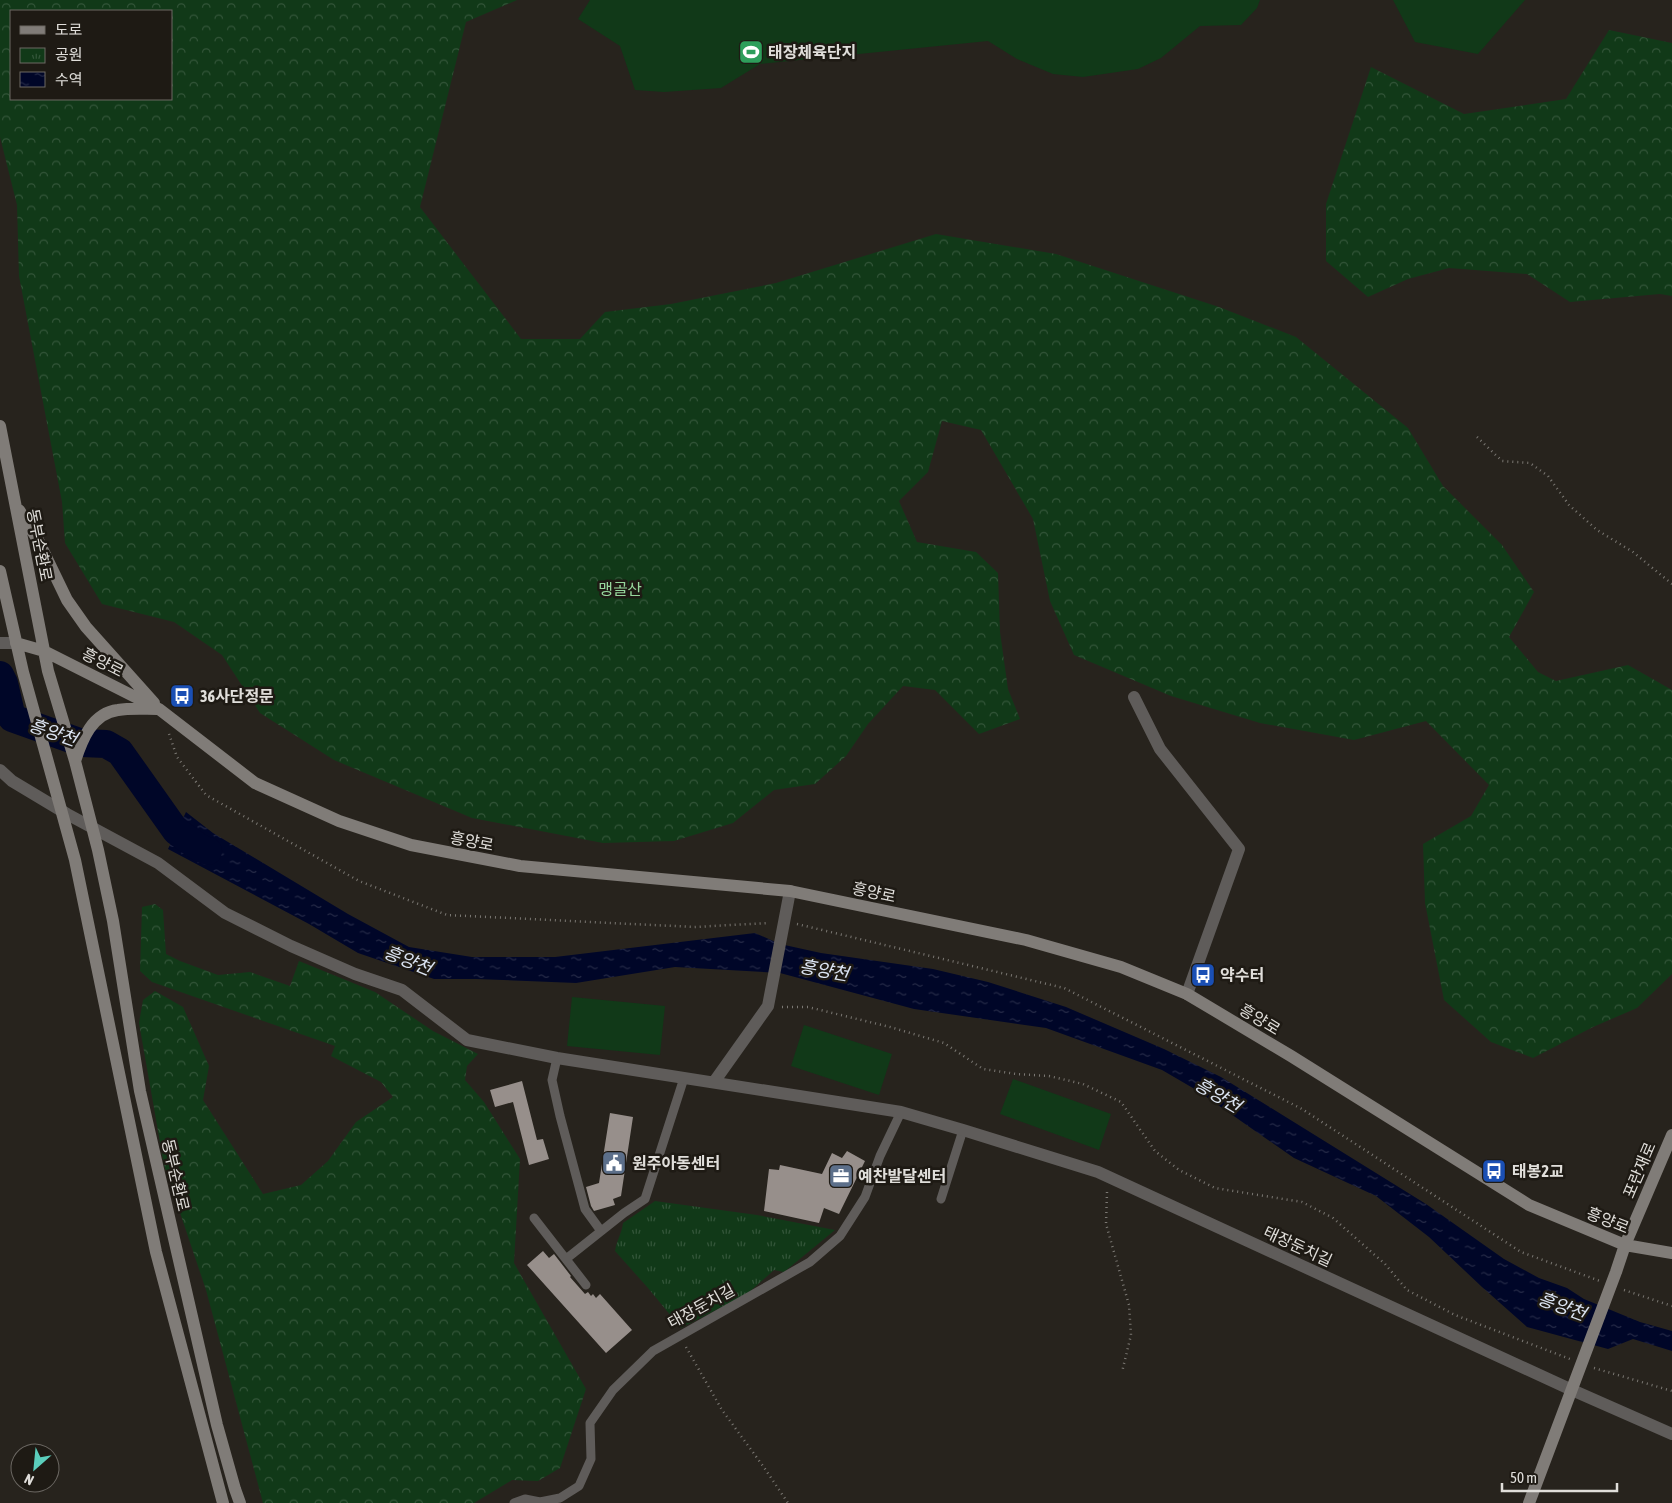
<svg xmlns="http://www.w3.org/2000/svg" width="1672" height="1503" font-family="'Asap Condensed','Noto Sans KR',sans-serif">
<style>
.forest{fill:url(#forest-crowns);fill-rule:evenodd}
.park{fill:url(#park-tufts)}
.pitch{fill:#113918}
.water{fill:url(#water-ripples)}
.lines{fill:none;stroke-linecap:round;stroke-linejoin:round}
.river{stroke:#000628;stroke-width:28}
.building{fill:#978f8b}
.path{stroke:#7b7873;stroke-width:2.5;stroke-dasharray:1 4;stroke-linecap:butt}
.lane{stroke:#5f5c5a;stroke-width:9}
.street{stroke:#5f5c5a;stroke-width:12}
.secondary{stroke:#807c78;stroke-width:12}
.labels{text-anchor:middle;dominant-baseline:central;stroke-width:5;stroke-linejoin:round;paint-order:stroke}
.poi-label{font-size:16px;font-weight:bold;fill:#e0deda;stroke:#1e1a14;text-anchor:start}
.street-label{font-size:16px;fill:#e0deda;stroke:#1e1a14}
.park-label{font-size:16px;fill:#96d79c;stroke:#1e1a14}
.water-label{font-size:18px;font-style:italic;fill:#dbe4f2;stroke:#1e1a14}
</style>
<defs>
<pattern id="forest-crowns" width="20" height="18" patternUnits="userSpaceOnUse" patternTransform="scale(1.25)"><rect width="20" height="18" fill="#113918"/><path d="M2 6a3 3 0 1 1 6 0M12 15a3 3 0 1 1 6 0" fill="none" stroke="#335539"/></pattern>
<pattern id="park-tufts" width="24" height="20" patternUnits="userSpaceOnUse" patternTransform="scale(1.25)"><rect width="24" height="20" fill="#113918"/><path d="M3 7l-1-3M5 7V3M7 7l1-3M15 17l-1-3M17 17v-4M19 17l1-3" fill="none" stroke="#335539"/></pattern>
<pattern id="water-ripples" width="26" height="14" patternUnits="userSpaceOnUse" patternTransform="scale(1.25)"><rect width="26" height="14" fill="#000628"/><path d="M2 4q2-2 4 0t4 0M15 11q2-2 4 0t4 0" fill="none" stroke="#252a47"/></pattern>
</defs>
<rect width="100%" height="100%" fill="#27231d"/>
<!-- forest -->
<path class="forest" d="M 0,0 L 517,0 L 466,22 L 420,207 L 521,339 L 580,339 L 605,312 L 671,304 L 776,283 L 936,234 L 1056,254 L 1219,307 L 1296,337 L 1408,428 L 1443,486 L 1502,545 L 1534,592 L 1509,637 L 1538,672 L 1556,681 L 1628,665 L 1672,690 L 1672,974 L 1637,1008 L 1593,1027 L 1533,1058 L 1491,1042 L 1444,1000 L 1425,903 L 1423,844 L 1471,816 L 1489,785 L 1426,721 L 1354,740 L 1260,723 L 1171,696 L 1074,655 L 1050,601 L 1033,519 L 981,430 L 942,421 L 928,472 L 899,501 L 917,542 L 976,552 L 998,573 L 1000,632 L 1008,689 L 1020,719 L 979,734 L 935,690 L 903,686 L 868,724 L 846,756 L 815,784 L 774,790 L 733,823 L 674,841 L 603,843 L 472,818 L 334,760 L 260,713 L 222,655 L 174,622 L 102,604 L 65,543 L 62,502 L 19,276 L 17,205 L 0,137 ZM 171,11 L 171,99 L 11,99 L 11,11 Z
M 1609,30 L 1672,43 L 1672,296 L 1660,294 L 1570,302 L 1527,274 L 1449,268 L 1408,279 L 1368,297 L 1326,261 L 1326,204 L 1371,67 L 1464,114 L 1566,99 Z
M 155,904 L 163,910 L 166,954 L 180,961 L 218,975 L 250,972 L 290,986 L 299,961 L 375,992 L 433,1031 L 478,1054 L 467,1066 L 465,1080 L 484,1102 L 520,1159 L 514,1263 L 586,1389 L 560,1468 L 538,1481 L 512,1480 L 474,1503 L 263,1503 L 206,1290 L 164,1165 L 139,1023 L 143,1000 L 155,991 L 183,1007 L 209,1066 L 203,1100 L 263,1194 L 301,1185 L 328,1161 L 356,1122 L 393,1097 L 381,1082 L 331,1056 L 335,1046 L 152,982 L 140,971 L 142,907 Z"/>
<!-- park -->
<path class="park" d="M 655,1201 L 757,1215 L 835,1230 L 784,1272 L 774,1270 L 747,1294 L 681,1328 L 648,1288 L 615,1251 C 617,1239 622,1233 623,1223 Z"/>
<!-- pitch -->
<path class="pitch" d="M 590,0 L 1260,0 L 1257,8 L 1241,25 L 1200,26 L 1161,58 L 1138,69 L 1083,77 L 1053,74 L 1017,59 L 988,41 L 760,64 L 721,88 L 664,92 L 635,90 L 620,46 L 578,19 Z
M 1393,0 L 1525,0 L 1478,54 L 1415,42 Z
M 572,997 L 665,1006 L 660,1055 L 567,1046 Z
M 804,1025 L 892,1054 L 879,1095 L 791,1066 Z
M 1013,1079 L 1111,1114 L 1099,1150 L 1000,1114 Z"/>
<!-- water -->
<path class="water" d="M 186,812 L 213,833 L 348,914 L 409,947 L 472,957 L 555,957 L 755,933 L 780,944 L 821,953 L 933,969 L 988,982 L 1066,1007 L 1164,1049 L 1221,1077 L 1426,1204 L 1504,1259 L 1539,1278 L 1567,1288 L 1584,1299 L 1640,1322 L 1672,1331 L 1672,1351 L 1633,1339 L 1608,1349 L 1527,1327 L 1482,1287 L 1429,1237 L 1376,1196 L 1294,1158 L 1198,1091 L 1162,1070 L 1046,1028 L 914,1009 L 780,973 L 675,967 L 576,983 L 476,979 L 434,979 L 358,953 L 309,924 L 168,849 Z"/>
<g class="lines">
<!-- river -->
<path class="river" d="M 0,675 L 4,683 L 12,718 L 82,743 L 106,744 L 120,752 L 176,831 L 200,848 L 208,851"/>
</g>
<!-- building -->
<path class="building" d="M 522,1081 L 537,1140 L 543,1139 L 549,1159 L 529,1165 L 513,1102 L 495,1107 L 490,1090 Z
M 610,1113 L 633,1117 L 621,1196 L 613,1199 L 615,1205 L 594,1211 L 591,1206 L 586,1187 L 599,1183 Z
M 847,1151 L 865,1161 L 839,1214 L 824,1208 L 819,1223 L 764,1211 L 769,1169 L 779,1170 L 780,1165 L 822,1174 L 832,1153 L 842,1158 Z
M 543,1251 L 549,1258 L 554,1254 L 571,1276 L 570,1277 L 585,1294 L 588,1292 L 591,1296 L 593,1294 L 596,1298 L 600,1294 L 632,1330 L 606,1353 L 527,1265 Z"/>
<g class="lines">
<!-- path -->
<path class="path" d="M 1477,437 L 1502,461 L 1530,463 L 1548,476 L 1569,505 L 1597,530 L 1633,552 L 1672,584
M 169,734 L 177,757 L 206,795 L 359,881 L 447,915 L 694,927 L 769,923
M 797,924 L 1064,988 L 1302,1109 L 1521,1252 L 1600,1281
M 782,1007 L 808,1007 L 890,1027 L 944,1043 L 983,1069 L 1016,1074 L 1049,1076 L 1083,1084 L 1121,1102 L 1155,1151 L 1179,1170 L 1215,1188 L 1302,1202 L 1333,1218 L 1385,1264 L 1407,1290 L 1455,1315 L 1570,1359
M 1107,1192 L 1106,1224 L 1129,1305 L 1131,1335 L 1122,1372
M 1624,1290 L 1672,1306
M 686,1347 L 722,1410 L 763,1466 L 788,1503
M 1594,1368 L 1672,1391"/>
<!-- lane -->
<path class="lane" d="M 557,1058 L 552,1080 L 560,1116 L 585,1209 L 601,1231
M 941,1199 L 963,1130
M 534,1218 L 586,1285
M 566,1259 L 624,1213 L 645,1199 L 684,1078
M 514,1503 L 525,1499 L 540,1502 L 560,1498 L 579,1486 L 591,1459 L 590,1423 L 613,1390 L 653,1351 L 810,1262 L 840,1236 L 865,1197 L 880,1156 L 901,1112"/>
<!-- street -->
<path class="street" d="M 0,643 L 16,643
M 1134,697 L 1160,749 L 1239,849 L 1187,994
M 0,770 L 12,781 L 67,814 L 158,863 L 225,913 L 291,946 L 355,974 L 402,990 L 467,1040 L 557,1058 L 901,1112 L 963,1130 L 1098,1172 L 1572,1390 L 1672,1434
M 714,1082 L 768,1006 L 790,891"/>
<!-- secondary -->
<path class="secondary" d="M 0,426 L 48,671 L 75,761 L 98,850 L 113,921 L 140,1091 L 217,1425 L 235,1489 L 240,1503
M 19,510 L 38,540 L 67,600 L 86,627 L 154,703
M 0,571 L 23,672 L 75,860 L 156,1252 L 223,1503
M 16,643 L 44,651 L 159,709 L 255,783 L 339,821 L 411,845 L 520,866 L 790,891 L 1026,940 L 1121,967 L 1187,994 L 1291,1056 L 1529,1205 L 1625,1245 L 1672,1253
M 75,761 C 82,740 92,713 118,710 C 130,708 144,709 157,709
M 1529,1503 L 1616,1272 L 1625,1245 L 1672,1135"/>
</g>
<!-- icons -->
<defs>
<symbol id="stadium-square" viewBox="-11 -11 22 22"><rect x="-9" y="-9" width="18" height="18" rx="4" fill="#2e9e5b" stroke="#1e1a14"/><path d="M0-5a6.5 5 0 1 0 0 10a6.5 5 0 1 0 0-10ZM-3.5-1.8h7v3.6h-7Z" fill="#fff"/></symbol>
<symbol id="bus-square" viewBox="-11 -11 22 22"><rect x="-9" y="-9" width="18" height="18" rx="4" fill="#1a4fb4" stroke="#1e1a14"/><path d="M-5-6H5V4H4V6H2V4H-2V6H-4V4H-5ZM-3.5-4V0h7V-4ZM-3.5 1.2v1.5H-2V1.2ZM2 1.2v1.5H3.5V1.2Z" fill="#fff"/></symbol>
<symbol id="civic-square" viewBox="-11 -11 22 22"><rect x="-9" y="-9" width="18" height="18" rx="4" fill="#5c6f8a" stroke="#1e1a14"/><path d="M-.6-6.5H3V-4.5H.6V-3L4-1V1h2V6H-6V1h2V-1L-.6-3ZM-1.2 2.5V6h2.4V2.5Z" fill="#fff"/></symbol>
<symbol id="office-square" viewBox="-11 -11 22 22"><rect x="-9" y="-9" width="18" height="18" rx="4" fill="#5c6f8a" stroke="#1e1a14"/><path d="M-6-3h4V-5.5h4V-3h4V5H-6ZM-1-4.5V-3h2v-1.5ZM-6 0V1H6V0Z" fill="#fff"/></symbol>
</defs>
<g fill-rule="evenodd">
<use href="#stadium-square" x="737" y="38" width="28" height="28"/>
<use href="#bus-square" x="168" y="682" width="28" height="28"/>
<use href="#bus-square" x="1189" y="961" width="28" height="28"/>
<use href="#civic-square" x="600" y="1149" width="28" height="28"/>
<use href="#bus-square" x="1480" y="1157" width="28" height="28"/>
<use href="#office-square" x="827" y="1162" width="28" height="28"/>
</g>
<g class="labels">
<!-- poi labels -->
<g class="poi-label">
<text x="768" y="52">태장체육단지</text>
<text x="200" y="696">36사단정문</text>
<text x="1220" y="975">약수터</text>
<text x="632" y="1163">원주아동센터</text>
<text x="1512" y="1171">태봉2교</text>
<text x="858" y="1176">예찬발달센터</text>
</g>
<!-- street labels -->
<g class="street-label">
<text transform="translate(40 545) rotate(79)">동부순환로</text>
<text transform="translate(103 662) rotate(27)">흥양로</text>
<text transform="translate(472 841) rotate(11)">흥양로</text>
<text transform="translate(874 892) rotate(12)">흥양로</text>
<text transform="translate(1260 1019) rotate(31)">흥양로</text>
<text transform="translate(1639 1170) rotate(-67)">포란재로</text>
<text transform="translate(176 1175) rotate(77)">동부순환로</text>
<text transform="translate(1608 1220) rotate(22)">흥양로</text>
<text transform="translate(1298 1246) rotate(25)">태장둔치길</text>
<text transform="translate(701 1306) rotate(-29)">태장둔치길</text>
</g>
<!-- park labels -->
<g class="park-label">
<text x="620" y="589">맹골산</text>
</g>
<!-- water labels -->
<g class="water-label">
<text transform="translate(53 732) rotate(19)">흥양천</text>
<text transform="translate(408 960) rotate(22)">흥양천</text>
<text transform="translate(824 970) rotate(10)">흥양천</text>
<text transform="translate(1218 1095) rotate(31)">흥양천</text>
<text transform="translate(1562 1306) rotate(20)">흥양천</text>
</g>
</g>
<!-- legend -->
<rect x="10" y="10" width="162" height="90" fill="#1e1a14" stroke="#6c6863"/>
<rect x="20" y="26" width="25" height="8" fill="#807c78" stroke="#6c6863"/>
<text x="55" y="35" font-size="15" fill="#e0deda">도로</text>
<rect x="20" y="48" width="25" height="15" fill="url(#park-tufts)" stroke="#6c6863"/>
<text x="55" y="60" font-size="15" fill="#e0deda">공원</text>
<rect x="20" y="72" width="25" height="15" fill="url(#water-ripples)" stroke="#6c6863"/>
<text x="55" y="85" font-size="15" fill="#e0deda">수역</text>
<!-- north arrow -->
<g transform="translate(35 1468) rotate(207)"><circle r="24" fill="#1e1a14" stroke="#6c6863"/>
<path d="M0-4L9 19L0 12L-9 19Z" fill="#5bcebc"/>
<text y="-8" font-size="14" font-weight="bold" text-anchor="middle" fill="#e0deda">N</text>
</g>
<!-- scale -->
<path d="M1502 1483v8h115v-8" fill="none" stroke="#e0deda" stroke-width="2.5"/>
<text x="1510" y="1483" font-size="15" fill="#e0deda" stroke="#1e1a14" stroke-width="4" paint-order="stroke">50 m</text>
</svg>
